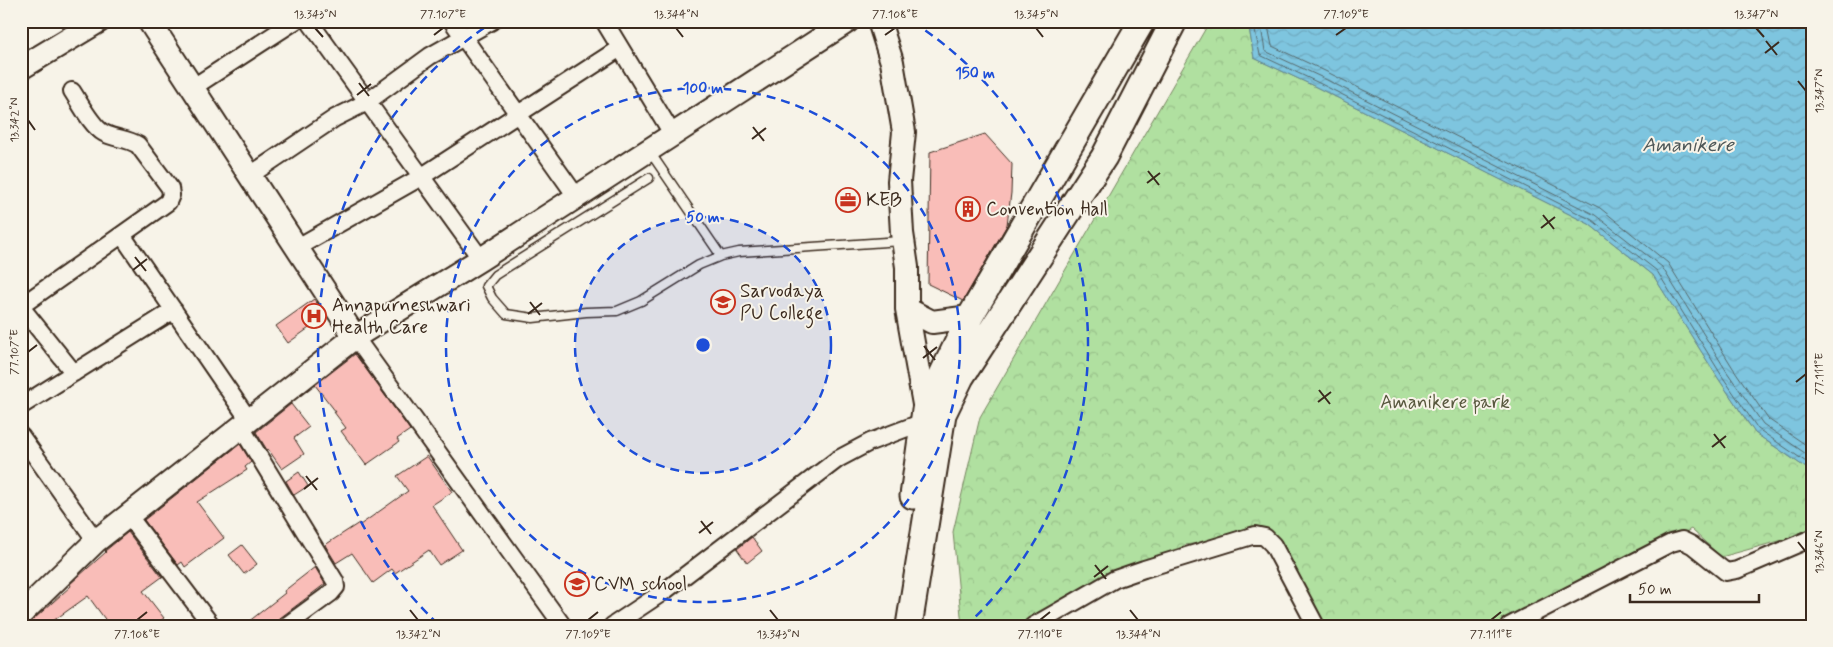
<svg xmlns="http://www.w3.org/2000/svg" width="1833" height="647" font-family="Mynerve,sans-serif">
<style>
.park{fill:url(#park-crowns);stroke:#76855f}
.water{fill:url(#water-waves);stroke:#638792}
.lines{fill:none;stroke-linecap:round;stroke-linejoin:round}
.shore{stroke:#56686b;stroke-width:1}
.building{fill:#f9bdb8;stroke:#3b2a1e}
.lane-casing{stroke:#3b2a1e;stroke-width:11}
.street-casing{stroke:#3b2a1e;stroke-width:20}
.secondary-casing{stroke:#3b2a1e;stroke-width:26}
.primary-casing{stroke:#3b2a1e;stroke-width:29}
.lane{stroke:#f7f3e8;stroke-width:8}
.street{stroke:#f7f3e8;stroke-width:16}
.secondary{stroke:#f7f3e8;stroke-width:22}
.primary{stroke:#f7f3e8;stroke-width:25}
.ticks{fill:none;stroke:#3b2a1e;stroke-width:2}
.ring{fill:none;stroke:#1d4ed8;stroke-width:2.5;stroke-dasharray:9 6}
.labels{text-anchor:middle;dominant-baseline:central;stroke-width:4;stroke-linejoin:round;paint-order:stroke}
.poi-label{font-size:19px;fill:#3b2a1e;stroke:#f7f3e8;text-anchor:start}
.park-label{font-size:19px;fill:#58583e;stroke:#f7f3e8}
.water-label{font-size:20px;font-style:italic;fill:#4f5858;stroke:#f7f3e8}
.centre{fill:#1d4ed8;stroke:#f7f3e8;stroke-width:2.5}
.ring-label{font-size:15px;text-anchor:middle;font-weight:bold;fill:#1d4ed8;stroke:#f7f3e8;stroke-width:4;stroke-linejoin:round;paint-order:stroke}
.neatline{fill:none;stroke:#3b2a1e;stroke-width:2}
.ticks-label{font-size:12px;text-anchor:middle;fill:#3b2a1e}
</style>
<defs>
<pattern id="park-crowns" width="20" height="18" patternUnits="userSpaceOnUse" patternTransform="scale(1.25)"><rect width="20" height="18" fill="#b0e0a0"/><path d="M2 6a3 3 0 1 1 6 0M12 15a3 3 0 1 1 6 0" fill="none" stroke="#98c089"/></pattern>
<pattern id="water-waves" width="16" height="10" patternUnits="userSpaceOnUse" patternTransform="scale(1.25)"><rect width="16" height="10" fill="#7ec5df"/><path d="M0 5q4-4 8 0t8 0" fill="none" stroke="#6ea9bf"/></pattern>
</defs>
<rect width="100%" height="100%" fill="#f7f3e8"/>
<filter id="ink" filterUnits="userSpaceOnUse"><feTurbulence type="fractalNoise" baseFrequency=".02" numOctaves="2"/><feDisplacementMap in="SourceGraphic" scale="10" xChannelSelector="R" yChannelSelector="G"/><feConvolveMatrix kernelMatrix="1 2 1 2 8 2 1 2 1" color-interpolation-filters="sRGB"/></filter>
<g filter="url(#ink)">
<!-- park -->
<path class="park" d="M 1210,21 L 1248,21 L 1254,58 L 1316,87 L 1589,224 L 1653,275 L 1718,378 L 1755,433 L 1812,472 L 1812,532 L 1721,557 L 1691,529 L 1511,626 L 1314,626 L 1265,534 L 1185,545 L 1051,626 L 962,626 L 953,532 L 980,417 Z"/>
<!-- water -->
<path class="water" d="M 1248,21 L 1812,21 L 1812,472 L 1755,433 L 1718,378 L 1653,275 L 1589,224 L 1316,87 L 1254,58 Z"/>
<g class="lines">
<!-- shore -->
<path class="shore" d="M 1253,21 L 1260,55 L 1319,83 L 1592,220 L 1657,271 L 1722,376 L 1758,429 L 1812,466
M 1260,21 L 1265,51 L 1321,77 L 1595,215 L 1662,267 L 1727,372 L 1763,424 L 1812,458
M 1267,21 L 1272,46 L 1325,71 L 1600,208 L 1668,263 L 1733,368 L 1768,419 L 1812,449"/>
</g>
<!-- building -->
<path class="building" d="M 985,134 L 1012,164 L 1011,193 L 1007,225 L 963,301 L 928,284 L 930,152 Z
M 314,299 L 326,316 L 288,343 L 276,326 Z
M 355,354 L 410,430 L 397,439 L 399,442 L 366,465 L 341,431 L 346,428 L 334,412 L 336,412 L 315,385 Z
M 291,404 L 309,427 L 294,438 L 304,454 L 282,469 L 268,449 L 267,450 L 256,432 Z
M 240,444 L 251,462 L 245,467 L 247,470 L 197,502 L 224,538 L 185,567 L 182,562 L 178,565 L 144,520 Z
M 427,456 L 452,492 L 432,505 L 462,550 L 439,565 L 429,550 L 395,573 L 392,569 L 373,583 L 352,553 L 336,563 L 325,545 L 359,523 L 360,525 L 408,491 L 397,476 Z
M 299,472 L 308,486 L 294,495 L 286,481 Z
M 128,532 L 162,577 L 143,591 L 164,618 L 154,626 L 110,626 L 88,596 L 46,626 L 26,626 L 71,586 L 70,584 L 106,552 L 105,551 Z
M 752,537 L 762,551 L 747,563 L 737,549 Z
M 242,545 L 257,564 L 244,574 L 229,555 Z
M 315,567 L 325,584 L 280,618 L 276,626 L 243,626 L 285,593 L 284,591 Z"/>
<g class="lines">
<defs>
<path id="lane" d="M 650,152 L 721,256
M 649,178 L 495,275 L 486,286 L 492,298 L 506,314 L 533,318 L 586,312 L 617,311 L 641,301 L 699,265 L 721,256 L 739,252 L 901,241"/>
<path id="street" d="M 309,21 L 481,259
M 452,21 L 576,196
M 604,21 L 673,135
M 192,88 L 295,21
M 249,176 L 335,118 L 367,102 L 430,56 L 492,21
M 122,235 L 249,420
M 296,248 L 421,177 L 620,48
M 21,306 L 168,202 L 171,195 L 170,188 L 138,145 C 127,138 115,139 104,133 C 92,127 80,103 72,91
M 21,307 L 74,373
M 355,337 L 563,626
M 21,406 L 174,310
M 241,427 L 335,581 L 336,587 L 331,593 L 286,626
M 21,436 L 96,541
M 128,515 L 212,626
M 612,626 L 666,590 L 838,459 L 870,442 L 923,422
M 1033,626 L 1115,579 L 1144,569 L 1255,535 L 1265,537 L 1273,545 L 1316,626
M 1509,626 L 1671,543 L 1682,540 L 1692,545 L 1726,572 L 1737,570 L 1812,538"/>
<path id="secondary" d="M 149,21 L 355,337
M 879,21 L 892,62 L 904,132 L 899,181 L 902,233 L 907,267 L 907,309 L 925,410 L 931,417
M 21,68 L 99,21
M 907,309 L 932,322 L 970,317
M 21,614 L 96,541 L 355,337 L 481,259 L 848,21"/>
<path id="primary" d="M 913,496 L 925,410 L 970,317 L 1142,21
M 909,626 L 943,414 L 961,377 L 1104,157 L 1174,21"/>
</defs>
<!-- lane casing -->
<use href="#lane" class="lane-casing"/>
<!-- street casing -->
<use href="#street" class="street-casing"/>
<!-- secondary casing -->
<use href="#secondary" class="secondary-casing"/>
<!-- primary casing -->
<use href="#primary" class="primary-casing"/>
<!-- lane -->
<use href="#lane" class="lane"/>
<!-- street -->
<use href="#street" class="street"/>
<!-- secondary -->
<use href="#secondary" class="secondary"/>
<!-- primary -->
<use href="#primary" class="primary"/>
</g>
</g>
<!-- ticks -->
<path class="ticks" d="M 315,28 L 323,37M 676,28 L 683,37M 1036,28 L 1043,37M 1756,28 L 1764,37M 434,35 L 443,28M 885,35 L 895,28M 1336,35 L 1346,28M 1766,41 L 1777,55M 1765,53 L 1779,42M 1798,81 L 1806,91M 359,83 L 369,96M 357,95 L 371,84M 28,120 L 35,130M 753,127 L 764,141M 752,139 L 766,128M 1148,171 L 1159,185M 1147,183 L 1160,173M 1543,215 L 1554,229M 1541,228 L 1555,217M 135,257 L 146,271M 133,270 L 147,259M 530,302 L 540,315M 528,314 L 542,303M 924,346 L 935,360M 28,352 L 37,345M 923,358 L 937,347M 1796,382 L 1806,374M 1319,390 L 1330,404M 1318,402 L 1331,392M 1714,434 L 1725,448M 1712,447 L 1726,436M 306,476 L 317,490M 304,489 L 318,478M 701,521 L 711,534M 699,533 L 713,522M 1798,542 L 1806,552M 1095,565 L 1106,579M 1094,577 L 1108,566M 410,610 L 418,620M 770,610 L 778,620M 1130,610 L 1138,620M 137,620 L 147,612M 588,620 L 598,612M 1040,620 L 1050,612M 1491,620 L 1501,612"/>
<!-- distance rings -->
<circle cx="703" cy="345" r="128" fill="#1d4ed8" fill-opacity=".12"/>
<g class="ring">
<circle cx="703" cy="345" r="128"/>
<circle cx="703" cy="345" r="257"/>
<path d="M438 624A385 385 0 0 1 493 22M913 22A385 385 0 0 1 968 624"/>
</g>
<!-- icons -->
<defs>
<symbol id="office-ring" viewBox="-11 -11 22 22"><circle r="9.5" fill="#f7f3e8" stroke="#c8321e" stroke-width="1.5"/><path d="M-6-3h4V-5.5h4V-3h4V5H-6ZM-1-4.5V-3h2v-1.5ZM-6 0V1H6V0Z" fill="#c8321e"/></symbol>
<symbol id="building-ring" viewBox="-11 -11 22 22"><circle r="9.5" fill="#f7f3e8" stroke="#c8321e" stroke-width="1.5"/><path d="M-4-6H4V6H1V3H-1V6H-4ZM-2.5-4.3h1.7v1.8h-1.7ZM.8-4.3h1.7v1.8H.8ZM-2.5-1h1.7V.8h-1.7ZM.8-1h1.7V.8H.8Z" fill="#c8321e"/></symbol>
<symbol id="university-ring" viewBox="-11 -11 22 22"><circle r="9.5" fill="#f7f3e8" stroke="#c8321e" stroke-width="1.5"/><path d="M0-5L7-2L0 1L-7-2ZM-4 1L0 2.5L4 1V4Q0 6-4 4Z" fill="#c8321e"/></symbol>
<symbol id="hospital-ring" viewBox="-11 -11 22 22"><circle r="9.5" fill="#f7f3e8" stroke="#c8321e" stroke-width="1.5"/><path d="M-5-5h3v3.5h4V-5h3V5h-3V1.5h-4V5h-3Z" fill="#c8321e"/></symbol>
<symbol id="school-ring" viewBox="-11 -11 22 22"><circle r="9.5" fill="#f7f3e8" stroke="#c8321e" stroke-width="1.5"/><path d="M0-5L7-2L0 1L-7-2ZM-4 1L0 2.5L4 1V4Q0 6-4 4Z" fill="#c8321e"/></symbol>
</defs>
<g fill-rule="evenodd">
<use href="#office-ring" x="834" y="186" width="28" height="28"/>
<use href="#building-ring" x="954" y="195" width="28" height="28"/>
<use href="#university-ring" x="709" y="288" width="28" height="28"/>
<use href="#hospital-ring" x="300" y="302" width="28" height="28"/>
<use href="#school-ring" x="563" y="570" width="28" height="28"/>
</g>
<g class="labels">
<!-- poi labels -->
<g class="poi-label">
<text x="866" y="200">KEB</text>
<text x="986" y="209">Convention Hall</text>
<text x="740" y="291">Sarvodaya<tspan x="740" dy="22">PU College</tspan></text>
<text x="332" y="305">Annapurneshwari<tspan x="332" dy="22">Health Care</tspan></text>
<text x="594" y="584">CVM school</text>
</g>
<!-- park labels -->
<g class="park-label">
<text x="1445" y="402">Amanikere park</text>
</g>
<!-- water labels -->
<g class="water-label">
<text x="1688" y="145">Amanikere</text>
</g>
</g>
<circle cx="703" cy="345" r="8" class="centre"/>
<g class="ring-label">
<text x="975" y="78">150 m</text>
<text x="703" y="93">100 m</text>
<text x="703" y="222">50 m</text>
</g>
<!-- margin -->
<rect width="1833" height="647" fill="none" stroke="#f7f3e8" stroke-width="55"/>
<!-- scale -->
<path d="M1630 594v8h129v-8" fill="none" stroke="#3b2a1e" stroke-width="2.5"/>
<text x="1638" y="594" font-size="15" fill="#3b2a1e" stroke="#f7f3e8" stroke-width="4" paint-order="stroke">50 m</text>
<rect x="28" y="28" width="1778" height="592" class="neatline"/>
<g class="ticks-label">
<text x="315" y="18">13.343°N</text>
<text x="443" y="18">77.107°E</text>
<text x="676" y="18">13.344°N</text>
<text x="895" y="18">77.108°E</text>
<text x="1036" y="18">13.345°N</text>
<text x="1346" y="18">77.109°E</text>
<text x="1756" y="18">13.347°N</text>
<text transform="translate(1819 91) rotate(-90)" y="4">13.347°N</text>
<text transform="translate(14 120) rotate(-90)" y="4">13.342°N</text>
<text transform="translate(14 352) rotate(-90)" y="4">77.107°E</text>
<text transform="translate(1819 374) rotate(-90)" y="4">77.111°E</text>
<text transform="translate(1819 552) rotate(-90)" y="4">13.346°N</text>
<text x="137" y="638">77.108°E</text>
<text x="418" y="638">13.342°N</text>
<text x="588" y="638">77.109°E</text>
<text x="778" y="638">13.343°N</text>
<text x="1040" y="638">77.110°E</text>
<text x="1138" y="638">13.344°N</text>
<text x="1491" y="638">77.111°E</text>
</g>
</svg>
